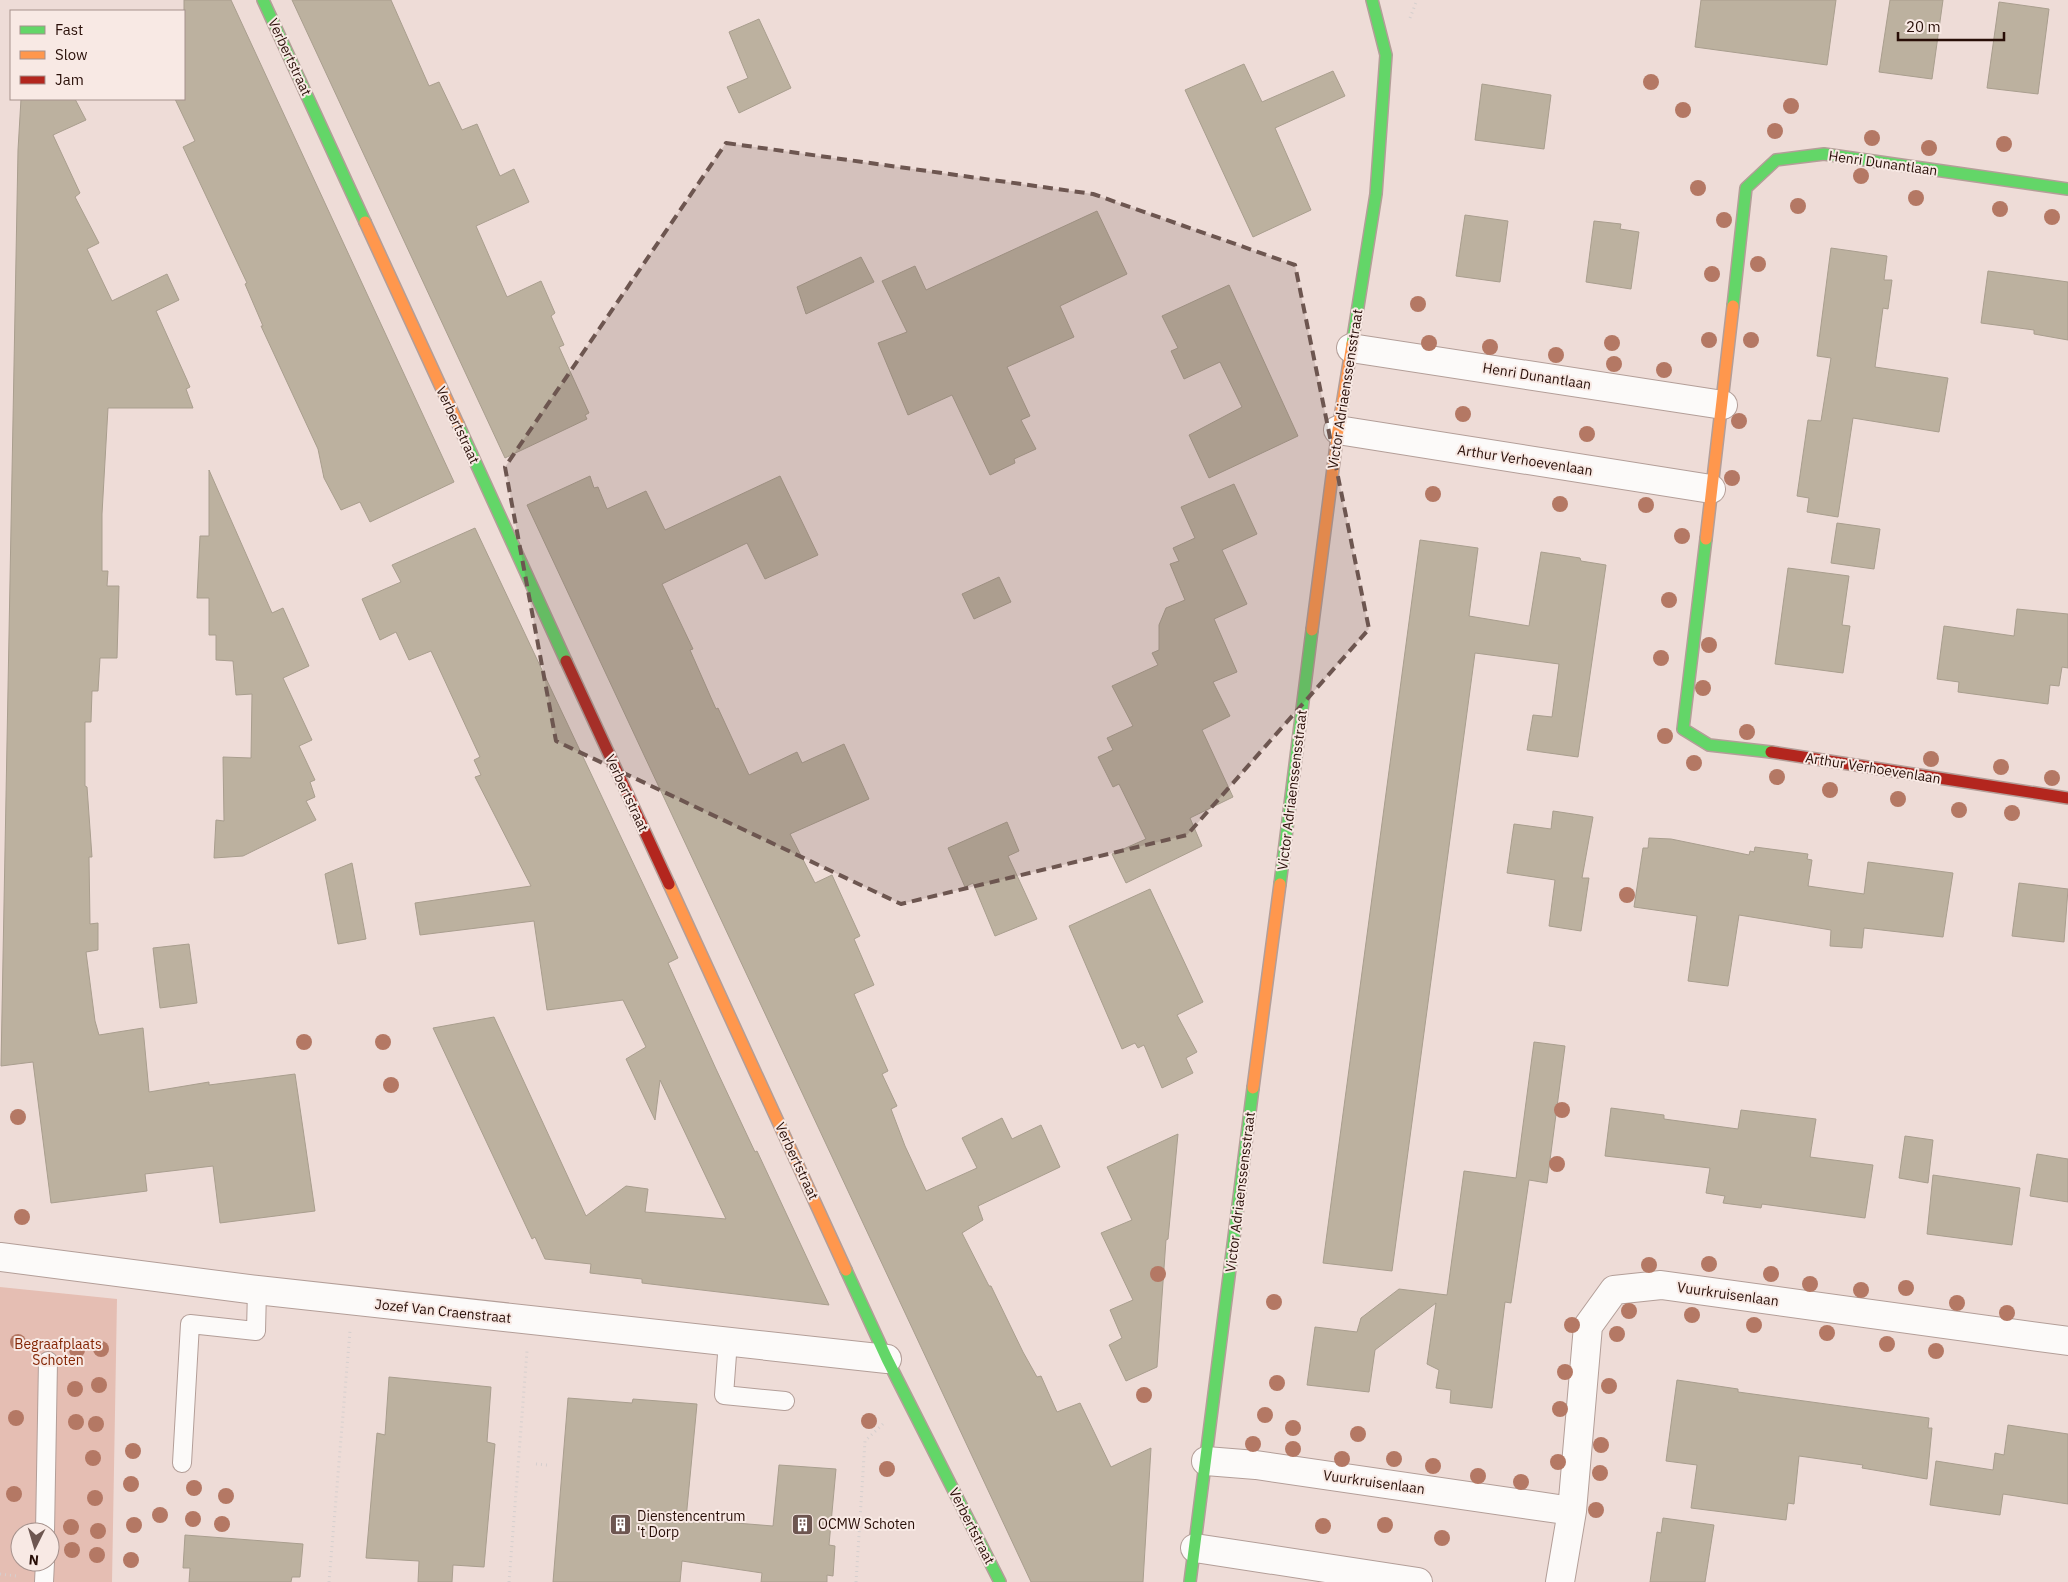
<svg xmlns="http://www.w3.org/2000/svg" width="2068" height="1582" font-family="'IBM Plex Sans',sans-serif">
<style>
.green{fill:#e5beb3;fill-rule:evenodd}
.building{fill:#bcb19f;stroke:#a99e8e}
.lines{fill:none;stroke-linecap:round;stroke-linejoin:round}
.lane-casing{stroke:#b39e98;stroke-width:20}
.street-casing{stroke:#b39e98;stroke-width:30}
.fast-casing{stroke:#b39e98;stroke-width:14}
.slow-casing{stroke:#b39e98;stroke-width:14}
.jam-casing{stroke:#b39e98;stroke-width:14}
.path{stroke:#d5cfce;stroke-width:3;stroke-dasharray:1 4;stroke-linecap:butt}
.lane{stroke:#fcfaf9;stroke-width:18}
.street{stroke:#fcfaf9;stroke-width:28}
.fast{stroke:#63d668;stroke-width:11}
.slow{stroke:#ff974d;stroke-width:11}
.jam{stroke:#b3261e;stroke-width:11}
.tree{fill:#b47864}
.marked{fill:#6d5650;fill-opacity:0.2;stroke:#6d5650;stroke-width:4;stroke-dasharray:10 6;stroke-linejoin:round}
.labels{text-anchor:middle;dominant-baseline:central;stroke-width:4;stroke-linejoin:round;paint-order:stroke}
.street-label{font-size:14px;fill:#280e07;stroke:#f8e9e4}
.park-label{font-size:14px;fill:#842605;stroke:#f8e9e4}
.poi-label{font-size:14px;fill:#280e07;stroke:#f8e9e4;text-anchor:start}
</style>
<rect width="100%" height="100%" fill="#eedcd7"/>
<!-- green -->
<path class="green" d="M 0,1287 L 117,1299 L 112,1582 L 0,1582 ZM 20,1532 L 50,1532 L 50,1562 L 20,1562 Z"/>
<!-- building -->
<path class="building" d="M 184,0 L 231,0 L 454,482 L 370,522 L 360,502 L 341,510 L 324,478 L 318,449 L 261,326 L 263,326 L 245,284 L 247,283 L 183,147 L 195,141 L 175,99 L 184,99 Z
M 292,0 L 391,0 L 429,86 L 439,82 L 462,130 L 477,124 L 500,176 L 514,169 L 529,202 L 476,226 L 507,297 L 541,281 L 555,313 L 551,316 L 564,345 L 559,347 L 589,413 L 585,415 L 587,419 L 505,458 Z
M 1701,0 L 1836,0 L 1827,65 L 1695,47 Z
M 1890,0 L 1943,0 L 1932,79 L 1879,72 Z
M 1999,2 L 2049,9 L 2038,94 L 1987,88 Z
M 759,19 L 791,88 L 739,113 L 727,87 L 748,78 L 729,32 Z
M 1244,64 L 1262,102 L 1333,71 L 1345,96 L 1275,128 L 1311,210 L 1253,237 L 1185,90 Z
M 1482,84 L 1551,95 L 1544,149 L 1475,140 Z
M 21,99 L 75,99 L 86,120 L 53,135 L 80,193 L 75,197 L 99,243 L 87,249 L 112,301 L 167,274 L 179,300 L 156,311 L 187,380 L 190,387 L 186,389 L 193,408 L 108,408 L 102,514 L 102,571 L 108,571 L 107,586 L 119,586 L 117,658 L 100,658 L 98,691 L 92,691 L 91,722 L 85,722 L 85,786 L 87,787 L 92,857 L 89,857 L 90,924 L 98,923 L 98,950 L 86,952 L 95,1021 L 99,1035 L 143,1028 L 149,1092 L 209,1082 L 209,1085 L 295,1074 L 315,1211 L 220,1223 L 213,1166 L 145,1174 L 147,1191 L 51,1203 L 33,1062 L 1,1066 L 18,150 Z
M 1097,211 L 1127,274 L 1060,306 L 1074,337 L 1007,367 L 1030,416 L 1021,420 L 1036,449 L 1014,459 L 1015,463 L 990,475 L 952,395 L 908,415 L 878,343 L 907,332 L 882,281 L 915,266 L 926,290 Z
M 1465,215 L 1508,221 L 1500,282 L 1456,276 Z
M 1594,221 L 1621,224 L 1620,229 L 1639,232 L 1631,289 L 1586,282 Z
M 1831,248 L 1887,256 L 1884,280 L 1892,280 L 1888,309 L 1883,308 L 1875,367 L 1948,378 L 1939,432 L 1853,418 L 1838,517 L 1807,512 L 1809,498 L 1797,496 L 1808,420 L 1821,421 L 1831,358 L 1817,356 Z
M 861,257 L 874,282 L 806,314 L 797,287 Z
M 1988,271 L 2068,282 L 2068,340 L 2034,334 L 2034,330 L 1981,323 Z
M 1229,285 L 1298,436 L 1209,478 L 1189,435 L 1242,407 L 1220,362 L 1184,379 L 1171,351 L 1178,348 L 1162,316 Z
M 209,470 L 272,613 L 283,608 L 309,666 L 283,678 L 312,740 L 299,746 L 315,780 L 310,782 L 315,797 L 306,801 L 316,820 L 243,856 L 214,858 L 216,820 L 224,821 L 223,757 L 251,758 L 252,694 L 236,695 L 233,661 L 216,660 L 216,635 L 209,635 L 209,598 L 197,598 L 200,536 L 209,536 Z
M 590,476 L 594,488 L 598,487 L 607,509 L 646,491 L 665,530 L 780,476 L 818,555 L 765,579 L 747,543 L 662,584 L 693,649 L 690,650 L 716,709 L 718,708 L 749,775 L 797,752 L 802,763 L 844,744 L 869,799 L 790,834 L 815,883 L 832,875 L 860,936 L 854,939 L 874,985 L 854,994 L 888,1071 L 882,1074 L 897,1106 L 891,1109 L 905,1146 L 926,1191 L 977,1168 L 962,1138 L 1002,1118 L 1012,1139 L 1041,1125 L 1060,1167 L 978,1206 L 983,1220 L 962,1233 L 989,1286 L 991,1286 L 1023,1352 L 1037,1377 L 1041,1376 L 1057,1412 L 1080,1403 L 1111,1467 L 1151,1448 L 1143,1582 L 1031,1582 L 527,505 Z
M 1234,484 L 1257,534 L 1222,550 L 1247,604 L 1214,619 L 1237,672 L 1213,682 L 1230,716 L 1202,730 L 1233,797 L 1190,818 L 1202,846 L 1126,883 L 1112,854 L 1146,839 L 1119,784 L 1113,787 L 1098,757 L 1113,750 L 1107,738 L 1133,726 L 1112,686 L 1158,665 L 1152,653 L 1159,650 L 1159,625 L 1166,608 L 1185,600 L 1170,564 L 1179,561 L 1173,548 L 1195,538 L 1181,507 Z
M 1837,523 L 1880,529 L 1874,569 L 1831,563 Z
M 475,528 L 678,958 L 668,963 L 716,1069 L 755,1152 L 757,1151 L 829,1305 L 642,1283 L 642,1279 L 590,1273 L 591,1264 L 545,1259 L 535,1237 L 532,1239 L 433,1028 L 494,1017 L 586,1216 L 626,1186 L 648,1189 L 645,1212 L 726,1219 L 660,1080 L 655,1120 L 626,1059 L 646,1047 L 623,1000 L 547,1010 L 534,921 L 420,935 L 415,903 L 531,886 L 475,777 L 481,775 L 474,760 L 480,757 L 431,651 L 409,660 L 396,632 L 380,640 L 362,599 L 401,582 L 392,565 Z
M 1420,540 L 1478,548 L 1469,616 L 1529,626 L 1541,552 L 1580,558 L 1581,561 L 1606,565 L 1578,757 L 1527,750 L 1533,715 L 1552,717 L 1559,664 L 1475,653 L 1392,1271 L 1323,1263 Z
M 1788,568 L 1849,576 L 1842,625 L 1850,626 L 1843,673 L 1775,664 Z
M 999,577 L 1011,602 L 974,619 L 962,594 Z
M 2017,609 L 2068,614 L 2068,668 L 2062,667 L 2059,686 L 2050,685 L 2048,704 L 1958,692 L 1959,682 L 1937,679 L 1944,626 L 2014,636 Z
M 1553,811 L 1593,817 L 1582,878 L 1589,878 L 1581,931 L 1549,926 L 1555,880 L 1507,873 L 1514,824 L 1551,829 Z
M 1007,822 L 1019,851 L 1008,856 L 1037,919 L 995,936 L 973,883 L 965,887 L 948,848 Z
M 1649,838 L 1671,839 L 1749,855 L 1750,851 L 1754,852 L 1755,847 L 1808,854 L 1807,859 L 1812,860 L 1808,886 L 1864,894 L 1868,862 L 1953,873 L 1943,937 L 1864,928 L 1862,948 L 1830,946 L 1831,930 L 1739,915 L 1728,986 L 1688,981 L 1697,916 L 1634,907 L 1643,848 L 1648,848 Z
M 352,863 L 366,939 L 338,944 L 325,874 Z
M 2019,883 L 2068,889 L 2064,942 L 2012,936 Z
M 1150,889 L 1203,1002 L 1177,1015 L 1197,1052 L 1186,1058 L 1193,1073 L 1162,1088 L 1144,1045 L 1138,1048 L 1135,1043 L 1122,1049 L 1069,926 Z
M 189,944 L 197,1003 L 160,1008 L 153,948 Z
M 1534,1042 L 1565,1046 L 1547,1183 L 1529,1180 L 1511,1303 L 1505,1302 L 1492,1408 L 1450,1403 L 1451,1390 L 1436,1388 L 1439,1370 L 1427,1364 L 1436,1303 L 1375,1350 L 1369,1392 L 1307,1385 L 1315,1327 L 1357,1332 L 1361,1318 L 1399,1289 L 1447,1295 L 1464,1171 L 1516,1178 Z
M 1611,1108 L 1664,1115 L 1664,1119 L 1738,1129 L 1741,1110 L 1816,1119 L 1810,1157 L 1873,1165 L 1865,1218 L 1762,1204 L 1761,1208 L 1723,1203 L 1725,1196 L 1706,1193 L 1710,1168 L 1605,1156 Z
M 1178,1134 L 1168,1239 L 1166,1240 L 1157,1367 L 1126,1381 L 1109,1345 L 1122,1338 L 1110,1310 L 1133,1300 L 1101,1233 L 1132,1220 L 1107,1167 Z
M 1905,1136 L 1933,1140 L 1928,1183 L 1899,1178 Z
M 2037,1154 L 2068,1159 L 2068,1202 L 2030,1196 Z
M 1933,1175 L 2020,1188 L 2012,1245 L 1927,1234 Z
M 389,1377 L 491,1387 L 487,1442 L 495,1444 L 484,1567 L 453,1565 L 452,1582 L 418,1582 L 419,1561 L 366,1558 L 377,1433 L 385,1435 Z
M 1677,1380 L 1738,1389 L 1738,1392 L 1929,1418 L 1928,1428 L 1932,1428 L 1927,1479 L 1862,1468 L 1863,1465 L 1799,1456 L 1794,1504 L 1788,1503 L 1786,1520 L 1691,1508 L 1697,1465 L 1666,1461 Z
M 568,1398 L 632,1403 L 633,1399 L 697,1404 L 686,1519 L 773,1526 L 779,1465 L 836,1469 L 829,1545 L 835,1546 L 833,1576 L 827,1575 L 827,1582 L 761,1582 L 762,1573 L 682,1561 L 680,1582 L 553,1582 Z
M 2008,1425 L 2068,1434 L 2068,1504 L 2003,1494 L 2000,1515 L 1930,1505 L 1936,1461 L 1993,1470 L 1995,1453 L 2004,1455 Z
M 1663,1518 L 1714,1525 L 1705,1582 L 1650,1582 L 1657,1532 L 1661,1533 Z
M 185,1535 L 303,1544 L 300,1577 L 292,1577 L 291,1582 L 189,1582 L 190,1568 L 183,1568 Z"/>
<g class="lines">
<defs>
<path id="lane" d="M 728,1341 L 724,1395 L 785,1401
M 182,1463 L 190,1324 L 256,1331 L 257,1290
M 45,1532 L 48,1361
M 44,1582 L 45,1562"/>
<path id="street" d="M 1351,348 L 1723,405
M 1338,430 L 1711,489
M 0,1257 L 257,1290 L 887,1359
M 1206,1461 L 1256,1465 L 1572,1511
M 1195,1548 L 1418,1582
M 1560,1582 L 1572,1511 L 1588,1326 L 1614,1290 L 1661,1285 L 2068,1341"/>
<path id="fast" d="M 263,0 L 365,222
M 1733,306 L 1746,188 L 1776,160 L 1824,154 L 2068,189
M 1352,344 L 1376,194 L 1386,55 L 1372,0
M 458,424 L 566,661
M 1706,539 L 1683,729 L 1709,745 L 1771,752
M 1280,884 L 1312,630
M 846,1270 L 887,1359 L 1000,1582
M 1190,1582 L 1253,1088"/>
<path id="slow" d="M 365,222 L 458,424
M 1706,539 L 1733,306
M 1312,630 L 1338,430 L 1352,344
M 669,884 L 846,1270
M 1253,1088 L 1280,884"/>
<path id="jam" d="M 566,661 L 669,884
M 1771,752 L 2068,798"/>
</defs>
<!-- lane casing -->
<use href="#lane" class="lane-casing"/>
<!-- street casing -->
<use href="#street" class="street-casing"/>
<!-- fast casing -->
<use href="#fast" class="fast-casing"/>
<!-- slow casing -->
<use href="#slow" class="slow-casing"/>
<!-- jam casing -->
<use href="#jam" class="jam-casing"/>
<!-- path -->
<path class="path" d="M 1410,18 L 1417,0
M 536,1464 L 547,1465
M 0,1574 L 16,1576
M 329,1582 L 350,1331
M 509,1582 L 527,1351
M 856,1582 L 865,1441 L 884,1423"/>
<!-- lane -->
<use href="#lane" class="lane"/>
<!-- street -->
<use href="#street" class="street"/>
<!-- fast -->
<use href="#fast" class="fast"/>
<!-- slow -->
<use href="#slow" class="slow"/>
<!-- jam -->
<use href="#jam" class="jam"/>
</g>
<!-- trees -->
<g class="tree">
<circle cx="1651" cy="82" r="8"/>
<circle cx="1791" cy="106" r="8"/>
<circle cx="1683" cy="110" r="8"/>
<circle cx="1775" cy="131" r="8"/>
<circle cx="1872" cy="138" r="8"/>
<circle cx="2004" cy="144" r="8"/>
<circle cx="1929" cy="148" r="8"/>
<circle cx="1861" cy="176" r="8"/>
<circle cx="1698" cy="188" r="8"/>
<circle cx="1916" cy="198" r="8"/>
<circle cx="1798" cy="206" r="8"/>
<circle cx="2000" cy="209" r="8"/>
<circle cx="2052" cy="217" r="8"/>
<circle cx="1724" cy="220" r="8"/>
<circle cx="1758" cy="264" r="8"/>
<circle cx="1712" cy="274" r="8"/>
<circle cx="1418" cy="304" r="8"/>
<circle cx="1709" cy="340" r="8"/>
<circle cx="1751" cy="340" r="8"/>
<circle cx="1429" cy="343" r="8"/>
<circle cx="1612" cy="343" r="8"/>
<circle cx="1490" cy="347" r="8"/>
<circle cx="1556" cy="355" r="8"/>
<circle cx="1614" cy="364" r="8"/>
<circle cx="1664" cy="370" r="8"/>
<circle cx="1463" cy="414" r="8"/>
<circle cx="1739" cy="421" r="8"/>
<circle cx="1587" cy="434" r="8"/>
<circle cx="1732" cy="478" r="8"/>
<circle cx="1433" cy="494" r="8"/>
<circle cx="1560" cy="504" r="8"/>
<circle cx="1646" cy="505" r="8"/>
<circle cx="1682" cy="536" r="8"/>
<circle cx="1669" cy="600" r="8"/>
<circle cx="1709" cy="645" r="8"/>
<circle cx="1661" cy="658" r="8"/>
<circle cx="1703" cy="688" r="8"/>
<circle cx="1747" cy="732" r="8"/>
<circle cx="1665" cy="736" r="8"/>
<circle cx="1931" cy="759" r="8"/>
<circle cx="1694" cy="763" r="8"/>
<circle cx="2001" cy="767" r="8"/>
<circle cx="1777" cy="777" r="8"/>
<circle cx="2052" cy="778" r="8"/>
<circle cx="1830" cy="790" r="8"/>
<circle cx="1898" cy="799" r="8"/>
<circle cx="1959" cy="810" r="8"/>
<circle cx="2012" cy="813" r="8"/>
<circle cx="1627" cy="895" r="8"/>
<circle cx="304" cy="1042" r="8"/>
<circle cx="383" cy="1042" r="8"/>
<circle cx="391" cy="1085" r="8"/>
<circle cx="1562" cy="1110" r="8"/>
<circle cx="18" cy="1117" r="8"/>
<circle cx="1557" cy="1164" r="8"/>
<circle cx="22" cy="1217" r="8"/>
<circle cx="1709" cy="1264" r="8"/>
<circle cx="1649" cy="1265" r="8"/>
<circle cx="1158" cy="1274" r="8"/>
<circle cx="1771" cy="1274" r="8"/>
<circle cx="1810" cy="1284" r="8"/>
<circle cx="1906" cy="1288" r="8"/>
<circle cx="1861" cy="1290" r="8"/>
<circle cx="1274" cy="1302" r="8"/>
<circle cx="1957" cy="1303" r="8"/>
<circle cx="1629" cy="1311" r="8"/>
<circle cx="2007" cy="1313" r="8"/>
<circle cx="1692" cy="1315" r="8"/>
<circle cx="1572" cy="1325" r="8"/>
<circle cx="1754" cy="1325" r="8"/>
<circle cx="1827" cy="1333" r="8"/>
<circle cx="1617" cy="1334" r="8"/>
<circle cx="18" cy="1342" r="8"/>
<circle cx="1887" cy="1344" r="8"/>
<circle cx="101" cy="1349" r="8"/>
<circle cx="77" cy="1350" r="8"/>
<circle cx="1936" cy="1351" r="8"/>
<circle cx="1565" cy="1372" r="8"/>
<circle cx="1277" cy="1383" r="8"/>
<circle cx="99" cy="1385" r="8"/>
<circle cx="1609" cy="1386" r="8"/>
<circle cx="75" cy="1389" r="8"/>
<circle cx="1144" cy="1395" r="8"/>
<circle cx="1560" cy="1409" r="8"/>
<circle cx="1265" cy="1415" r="8"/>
<circle cx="16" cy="1418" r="8"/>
<circle cx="869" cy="1421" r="8"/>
<circle cx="76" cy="1422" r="8"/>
<circle cx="96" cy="1424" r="8"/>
<circle cx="1293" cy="1428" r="8"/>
<circle cx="1358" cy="1434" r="8"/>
<circle cx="1253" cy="1444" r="8"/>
<circle cx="1601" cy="1445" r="8"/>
<circle cx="1293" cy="1449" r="8"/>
<circle cx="133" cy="1451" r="8"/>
<circle cx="93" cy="1458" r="8"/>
<circle cx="1342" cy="1459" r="8"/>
<circle cx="1394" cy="1459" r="8"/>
<circle cx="1558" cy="1462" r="8"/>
<circle cx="1433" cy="1466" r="8"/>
<circle cx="887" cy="1469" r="8"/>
<circle cx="1600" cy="1473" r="8"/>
<circle cx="1478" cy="1476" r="8"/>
<circle cx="1521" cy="1482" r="8"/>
<circle cx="131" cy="1484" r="8"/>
<circle cx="194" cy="1488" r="8"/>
<circle cx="14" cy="1494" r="8"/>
<circle cx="226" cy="1496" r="8"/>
<circle cx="95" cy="1498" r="8"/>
<circle cx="1596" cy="1510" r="8"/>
<circle cx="160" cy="1515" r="8"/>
<circle cx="193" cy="1519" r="8"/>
<circle cx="222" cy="1524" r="8"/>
<circle cx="134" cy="1525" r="8"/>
<circle cx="1385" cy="1525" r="8"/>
<circle cx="1323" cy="1526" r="8"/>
<circle cx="71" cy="1527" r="8"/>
<circle cx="98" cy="1531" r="8"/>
<circle cx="1442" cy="1538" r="8"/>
<circle cx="72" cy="1550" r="8"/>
<circle cx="97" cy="1555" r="8"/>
<circle cx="131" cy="1560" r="8"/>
</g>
<!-- marked area -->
<path class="marked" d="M 726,143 L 1093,194 L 1295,265 L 1369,629 L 1187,835 L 901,904 L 556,741 L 505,467 Z"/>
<!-- icons -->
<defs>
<symbol id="building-square" viewBox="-11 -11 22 22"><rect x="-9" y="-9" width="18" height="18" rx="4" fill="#6d5650" stroke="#f8e9e4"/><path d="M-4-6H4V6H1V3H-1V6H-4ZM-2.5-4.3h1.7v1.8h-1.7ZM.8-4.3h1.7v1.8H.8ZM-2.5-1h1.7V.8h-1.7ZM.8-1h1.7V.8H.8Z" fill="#fff"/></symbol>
</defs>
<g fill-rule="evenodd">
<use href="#building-square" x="608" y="1512" width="25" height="25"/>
<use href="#building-square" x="790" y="1512" width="25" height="25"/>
</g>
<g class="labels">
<!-- street labels -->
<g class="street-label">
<text transform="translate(290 57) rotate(65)">Verbertstraat</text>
<text transform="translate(1883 163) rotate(8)">Henri Dunantlaan</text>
<text transform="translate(1537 376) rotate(9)">Henri Dunantlaan</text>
<text transform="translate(1345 389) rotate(-81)">Victor Adriaenssensstraat</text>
<text transform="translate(458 425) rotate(65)">Verbertstraat</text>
<text transform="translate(1525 460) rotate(9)">Arthur Verhoevenlaan</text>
<text transform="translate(1873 768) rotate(9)">Arthur Verhoevenlaan</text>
<text transform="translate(1292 790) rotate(-83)">Victor Adriaenssensstraat</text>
<text transform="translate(627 793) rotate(65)">Verbertstraat</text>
<text transform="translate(797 1161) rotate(65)">Verbertstraat</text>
<text transform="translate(1240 1192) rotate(-83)">Victor Adriaenssensstraat</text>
<text transform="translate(1728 1294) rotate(8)">Vuurkruisenlaan</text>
<text transform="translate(443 1311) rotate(6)">Jozef Van Craenstraat</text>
<text transform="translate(1374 1482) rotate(8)">Vuurkruisenlaan</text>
<text transform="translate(972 1526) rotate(63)">Verbertstraat</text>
</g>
<!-- park labels -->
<g class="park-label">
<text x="58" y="1344">Begraafplaats<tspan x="58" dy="16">Schoten</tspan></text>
</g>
<!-- poi labels -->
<g class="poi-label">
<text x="637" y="1516">Dienstencentrum<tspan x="637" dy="16">'t Dorp</tspan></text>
<text x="818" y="1524">OCMW Schoten</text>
</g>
</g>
<!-- legend -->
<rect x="10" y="10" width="175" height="90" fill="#f8e9e4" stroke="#a5918c"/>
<rect x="20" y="26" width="25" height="8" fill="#63d668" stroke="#a5918c"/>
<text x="55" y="35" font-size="15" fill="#280e07">Fast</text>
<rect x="20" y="51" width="25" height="8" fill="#ff974d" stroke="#a5918c"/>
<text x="55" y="60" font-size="15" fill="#280e07">Slow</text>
<rect x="20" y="76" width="25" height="8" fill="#b3261e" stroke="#a5918c"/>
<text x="55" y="85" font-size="15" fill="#280e07">Jam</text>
<!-- north arrow -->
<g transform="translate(35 1547) rotate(185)"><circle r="24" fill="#f8e9e4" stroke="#a5918c"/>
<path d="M0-4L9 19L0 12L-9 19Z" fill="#6d5650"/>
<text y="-8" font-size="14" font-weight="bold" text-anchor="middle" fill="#280e07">N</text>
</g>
<!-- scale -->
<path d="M1898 32v8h106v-8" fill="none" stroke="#280e07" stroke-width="2.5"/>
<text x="1906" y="32" font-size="15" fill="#280e07" stroke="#f8e9e4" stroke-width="4" paint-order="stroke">20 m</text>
</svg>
